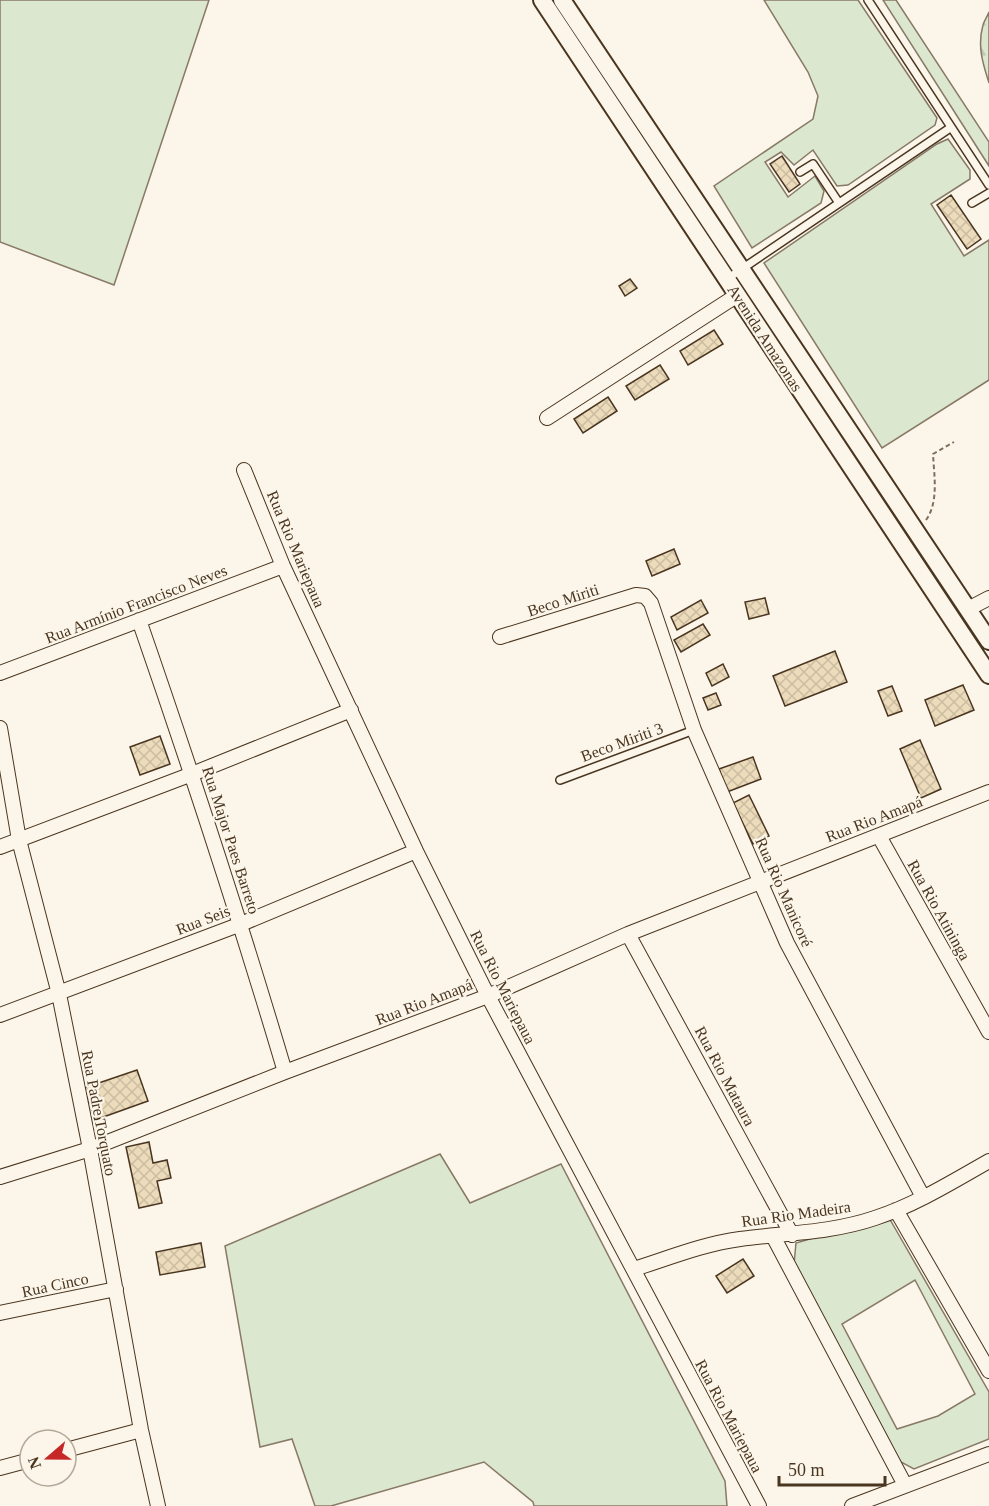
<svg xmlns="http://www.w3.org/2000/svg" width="989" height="1506" font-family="Georgia,serif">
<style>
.green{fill:#dce7d0;stroke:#887966;stroke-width:1.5;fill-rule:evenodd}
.forest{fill:url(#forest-firs);stroke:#887966;stroke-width:1.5}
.building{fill:url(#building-cross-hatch);stroke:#4a3520;stroke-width:1.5}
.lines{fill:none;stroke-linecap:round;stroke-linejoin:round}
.service-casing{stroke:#4a3520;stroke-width:10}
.minor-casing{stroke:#4a3520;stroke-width:16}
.tertiary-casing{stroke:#4a3520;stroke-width:20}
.path{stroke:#7f6f5c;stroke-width:2;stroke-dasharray:4.5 3;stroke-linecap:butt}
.service{stroke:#fbf6e9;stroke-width:7}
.minor{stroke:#fbf6e9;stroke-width:14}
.tertiary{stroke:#fbf6e9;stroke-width:16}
.labels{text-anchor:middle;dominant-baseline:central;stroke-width:4.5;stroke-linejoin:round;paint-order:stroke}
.street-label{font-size:16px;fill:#4a3520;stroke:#fbf6e9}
</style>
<defs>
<pattern id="forest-firs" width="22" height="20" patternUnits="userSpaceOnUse" patternTransform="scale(1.5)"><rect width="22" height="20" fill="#dce7d0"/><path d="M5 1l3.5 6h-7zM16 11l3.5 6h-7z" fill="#bec7b2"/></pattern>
<pattern id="building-cross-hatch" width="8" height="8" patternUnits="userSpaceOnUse" patternTransform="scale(1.5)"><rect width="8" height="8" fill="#ecdcbc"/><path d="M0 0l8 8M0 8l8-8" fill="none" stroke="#ccbda1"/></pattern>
</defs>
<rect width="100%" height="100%" fill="#fbf6e9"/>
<!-- green -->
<path class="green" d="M 0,0 L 209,0 L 114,285 L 0,242 Z
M 764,0 L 858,0 L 937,118 L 935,125 L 848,185 L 837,186 L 813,150 L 794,165 L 781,152 L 765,162 L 788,197 L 815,176 L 824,191 L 821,203 L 752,248 L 714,186 L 813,119 L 818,96 L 808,72 Z
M 883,0 L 896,0 L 989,142 L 989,166 Z
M 948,139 L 970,170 L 970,179 L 931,204 L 964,256 L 989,240 L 989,380 L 882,448 L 764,263 L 937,144 Z
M 440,1154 L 470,1203 L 561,1164 L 725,1481 L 727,1506 L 534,1506 L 533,1502 L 484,1462 L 331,1506 L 315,1506 L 292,1439 L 260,1447 L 225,1246 Z
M 888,1216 L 989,1392 L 989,1439 L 914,1469 L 899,1461 L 794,1264 L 796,1243 ZM 915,1280 L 975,1394 L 938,1416 L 897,1429 L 842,1324 Z"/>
<!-- forest -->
<path class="forest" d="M 989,12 L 989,83 C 983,64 977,46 983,25 C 984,21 987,17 989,12 Z"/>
<!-- building -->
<path class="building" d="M 782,156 L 800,184 L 789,192 L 770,164 Z
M 951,195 L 981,239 L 967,249 L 937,205 Z
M 630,279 L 637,288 L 625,296 L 619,286 Z
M 714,330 L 723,344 L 688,365 L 680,351 Z
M 660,365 L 669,379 L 635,400 L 626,386 Z
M 608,397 L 617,411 L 583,433 L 574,419 Z
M 674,549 L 680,564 L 652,576 L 646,561 Z
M 765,598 L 769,614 L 749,619 L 745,602 Z
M 701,600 L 708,613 L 677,630 L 671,617 Z
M 703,624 L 710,635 L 681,652 L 674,640 Z
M 835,651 L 847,682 L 785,706 L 773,676 Z
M 723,664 L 729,677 L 712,686 L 706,673 Z
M 963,685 L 974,710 L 935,726 L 925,700 Z
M 892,686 L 902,711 L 888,716 L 878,691 Z
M 716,693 L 721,705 L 708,710 L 703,698 Z
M 160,736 L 170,764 L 140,775 L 130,747 Z
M 920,740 L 941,789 L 921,798 L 900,749 Z
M 753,757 L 761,779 L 727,792 L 719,769 Z
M 749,795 L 769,836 L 753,844 L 733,803 Z
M 137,1070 L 148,1101 L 95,1120 L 84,1088 Z
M 149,1142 L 153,1163 L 167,1160 L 171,1178 L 157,1181 L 162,1203 L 139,1208 L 126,1147 Z
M 201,1243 L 205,1267 L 160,1275 L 156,1252 Z
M 743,1259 L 754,1276 L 727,1293 L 716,1276 Z"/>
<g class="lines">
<defs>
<path id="service" d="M 868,0 L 989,185
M 800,172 L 813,164 L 839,203
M 972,203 L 989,193
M 727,279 L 950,128
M 560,780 L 694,730"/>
<path id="minor" d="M 547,418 L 736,296
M 244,470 L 283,566 L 416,851 L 488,996 L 759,1506
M 968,609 L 989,598
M 139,620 C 191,770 240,920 285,1072
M 500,637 L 636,595 L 645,596 L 651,603 L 694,730 L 787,943 L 923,1197
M 0,673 L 283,566
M 0,728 L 19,840 L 59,994 L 90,1149 L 141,1430 L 158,1506
M 879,836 L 989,1032
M 0,847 L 192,774 L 351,710
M 628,934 L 792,1235
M 0,1015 L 241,924 L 416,851
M 0,1177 L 90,1149 L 285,1072 L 488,996 L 628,934 L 989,792
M 896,1210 L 989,1371
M 773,1236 L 905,1485
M 634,1269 C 669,1258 703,1244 740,1239 C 785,1233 831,1233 875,1218 C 915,1205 952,1182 989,1161
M 0,1313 L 116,1289
M 66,1450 L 141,1430
M 0,1468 L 30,1460
M 852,1506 L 989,1454"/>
<path id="tertiary" d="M 542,0 L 989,675
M 562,0 L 989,641"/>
</defs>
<!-- service casing -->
<use href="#service" class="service-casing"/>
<!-- minor casing -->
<use href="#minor" class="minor-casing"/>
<!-- tertiary casing -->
<use href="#tertiary" class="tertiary-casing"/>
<!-- path -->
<path class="path" d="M 926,520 C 939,502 934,475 933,454 L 954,442"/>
<!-- service -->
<use href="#service" class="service"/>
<!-- minor -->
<use href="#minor" class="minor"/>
<!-- tertiary -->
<use href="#tertiary" class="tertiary"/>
</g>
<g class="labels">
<!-- street labels -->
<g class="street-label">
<text transform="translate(765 338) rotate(57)">Avenida Amazonas</text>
<text transform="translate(296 549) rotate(67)">Rua Rio Mariepaua</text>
<text transform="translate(563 600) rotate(-18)">Beco Miriti</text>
<text transform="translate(136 604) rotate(-21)">Rua Armínio Francisco Neves</text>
<text transform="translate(622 742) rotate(-20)">Beco Miriti 3</text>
<text transform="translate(874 819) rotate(-21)">Rua Rio Amapá</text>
<text transform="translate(231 840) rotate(72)">Rua Major Paes Barreto</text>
<text transform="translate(784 892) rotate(66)">Rua Rio Manicoré</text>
<text transform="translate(939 910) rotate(61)">Rua Rio Atininga</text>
<text transform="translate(203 920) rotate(-21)">Rua Seis</text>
<text transform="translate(503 987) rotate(63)">Rua Rio Mariepaua</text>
<text transform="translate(424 1002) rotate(-21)">Rua Rio Amapá</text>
<text transform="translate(725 1076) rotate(62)">Rua Rio Mataura</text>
<text transform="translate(99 1113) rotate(79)">Rua Padre Torquato</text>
<text transform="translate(796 1214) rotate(-8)">Rua Rio Madeira</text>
<text transform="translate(55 1285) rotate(-12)">Rua Cinco</text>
<text transform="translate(729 1416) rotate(62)">Rua Rio Mariepaua</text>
</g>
</g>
<!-- north arrow -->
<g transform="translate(48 1458) rotate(250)"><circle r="28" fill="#fbf6e9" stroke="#b4a999" stroke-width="1.5"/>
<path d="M0-4.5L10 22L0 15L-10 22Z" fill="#c62828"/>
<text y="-9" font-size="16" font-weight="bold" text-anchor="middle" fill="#4a3520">N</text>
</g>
<!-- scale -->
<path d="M779 1476v9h106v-9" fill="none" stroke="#4a3520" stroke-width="3"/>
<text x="788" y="1476" font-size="18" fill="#4a3520" stroke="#fbf6e9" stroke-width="4.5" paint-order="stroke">50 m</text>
</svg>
